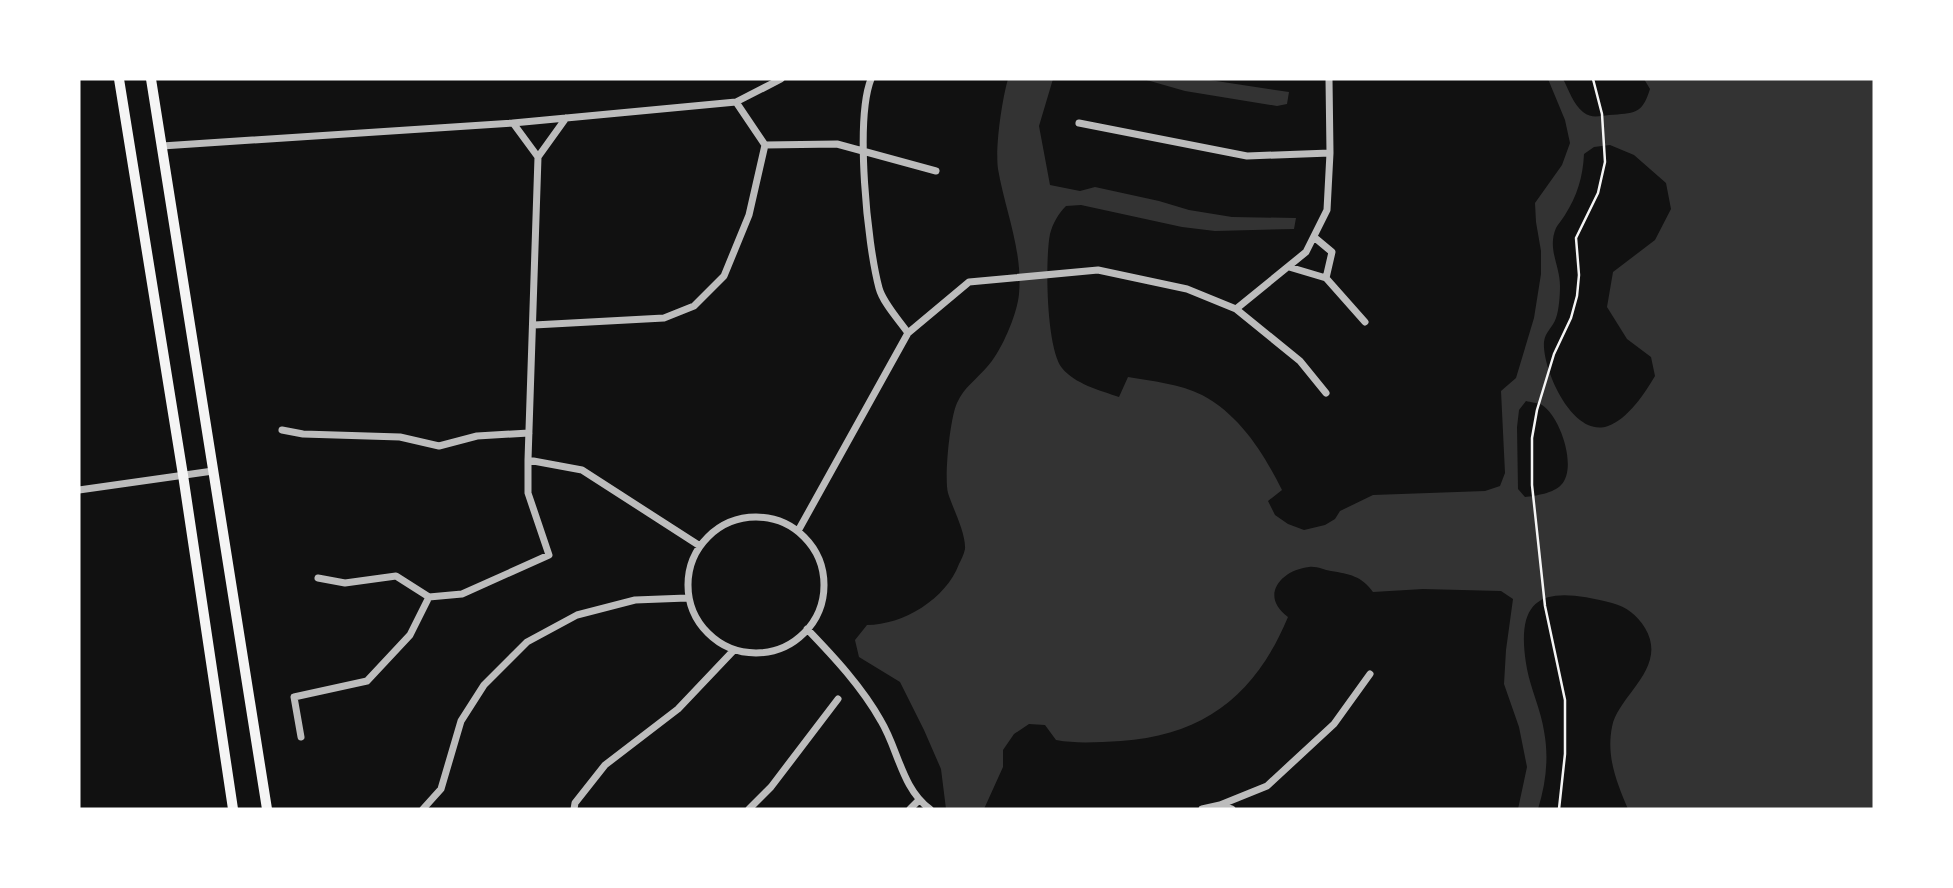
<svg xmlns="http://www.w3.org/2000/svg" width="1953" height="888" font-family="'Fira Sans Condensed',sans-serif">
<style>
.water{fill:#333;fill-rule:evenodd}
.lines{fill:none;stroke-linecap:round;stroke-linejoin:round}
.path{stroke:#f5f5f5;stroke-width:2.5}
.minor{stroke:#bcbcbc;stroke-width:7}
.secondary{stroke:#f5f5f5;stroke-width:10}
</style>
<rect width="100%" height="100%" fill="#111"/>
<!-- water -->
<path class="water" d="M 1008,79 L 1053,79 L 1039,126 L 1050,185 L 1080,191 L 1095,187 L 1159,201 L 1189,210 L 1232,217 L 1296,218 L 1294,229 L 1215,231 L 1182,227 L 1081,205 L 1066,206 C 1058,214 1053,223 1050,234 C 1045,259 1046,348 1062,368 C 1075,384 1099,390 1119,397 L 1128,377 C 1152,381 1180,384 1202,395 C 1240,415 1264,454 1282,490 L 1268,501 L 1275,515 L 1288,524 L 1304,530 L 1325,525 L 1335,519 L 1340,511 L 1373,495 L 1485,491 L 1500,486 L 1505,473 L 1501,391 L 1516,378 L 1534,318 L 1541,274 L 1541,251 L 1536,222 L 1535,203 L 1562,165 L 1570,143 L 1565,120 L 1548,79 L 1563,79 C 1569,90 1573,104 1583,112 C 1592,119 1599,116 1609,115 C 1634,113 1642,115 1650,89 L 1644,79 L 1874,79 L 1874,809 L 1628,809 C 1617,783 1606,757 1612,727 C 1618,695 1669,668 1645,628 C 1637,615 1627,607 1612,603 C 1547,586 1513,592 1527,669 C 1531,690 1541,710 1544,731 C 1549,758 1546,783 1538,809 L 1518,809 L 1527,767 L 1519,727 L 1504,684 L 1506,650 L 1513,599 L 1501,591 L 1423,589 L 1373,592 C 1362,576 1349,574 1331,571 C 1324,570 1317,566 1309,567 C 1281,570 1259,596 1288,617 C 1256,694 1205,735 1121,741 C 1098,742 1078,744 1056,740 L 1045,725 L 1029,724 L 1014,734 L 1003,750 L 1003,767 L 984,809 L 946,809 L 941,769 L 924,730 L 900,682 L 859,657 L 855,640 L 867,625 C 903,625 946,599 959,564 C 961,560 964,554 965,549 C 966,533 953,509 948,493 C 944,477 950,418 957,403 C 964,387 976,380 987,367 C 1001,352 1017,315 1019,294 C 1023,251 1005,210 998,169 C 995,147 1002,100 1008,79 ZM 1610,145 L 1634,155 L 1666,183 L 1671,209 L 1655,240 L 1613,272 L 1607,307 L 1627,339 L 1651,357 L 1655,376 C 1645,393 1628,419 1608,426 C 1573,439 1542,369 1544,342 C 1545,332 1553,327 1556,318 C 1559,310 1560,295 1560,286 C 1560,265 1547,249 1556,228 C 1558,224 1562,220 1565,215 C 1577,196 1583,177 1584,154 L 1594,147 ZM 1526,401 C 1530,402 1538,403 1542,405 C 1560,416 1578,468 1561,485 C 1554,493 1535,496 1525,497 L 1518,489 L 1517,427 L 1519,410 Z
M 1143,79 L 1203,79 L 1289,92 L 1287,104 L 1277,106 L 1185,91 Z"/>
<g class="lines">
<!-- path -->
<path class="path" d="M 1559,809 L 1565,754 L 1565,700 L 1545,606 L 1532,485 L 1532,438 L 1537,410 L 1554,354 L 1571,318 L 1577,296 L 1579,275 L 1576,238 L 1598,193 L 1605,162 L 1602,114 L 1593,79"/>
<!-- minor -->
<path class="minor" d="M 871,79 C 855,120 867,243 879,288 C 883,303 899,320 908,333
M 736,102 L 781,79
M 513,123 L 736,102 L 765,145 L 837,144 L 936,171
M 1079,123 L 1247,156 L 1330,153
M 162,146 L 513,123 L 538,157 L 528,460 L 582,470 L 700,546
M 538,157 L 566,118
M 1314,237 L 1332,252 L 1326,278
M 1289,267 L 1326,278 L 1365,322
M 1236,309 L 1300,361 L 1326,393
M 534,325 L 664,318 L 694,306 L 724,276 L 749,215 L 765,145
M 282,430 L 303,434 L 400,437 L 439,446 L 477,436 L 529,433
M 79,490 L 213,471
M688 585a68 68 0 1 1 136 0a68 68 0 1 1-136 0Z
M 798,531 L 908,333 L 969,282 L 1098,270 L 1187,289 L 1236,309 L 1306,252 L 1327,210 L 1330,153 L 1329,79
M 318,578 L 345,583 L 396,576 L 429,597 L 462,594 L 549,555 L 528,493 L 528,460
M 807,629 C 834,657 862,687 881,721 C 898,749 902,789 930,809
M 301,737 L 294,697 L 367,681 L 410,635 L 429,597
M 1220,805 L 1267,786 L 1334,724 L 1370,674
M 423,809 L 441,789 L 461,721 L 484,685 L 527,642 L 577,615 L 635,600 L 687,598
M 574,809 L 575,803 L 605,765 L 678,709 L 734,650
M 749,809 L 771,787 L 838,699
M 910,809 L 918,801
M 1202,809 L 1220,805 L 1232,809"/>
<!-- secondary -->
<path class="secondary" d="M 119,79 L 183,475 L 233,809
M 151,79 L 267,809"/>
</g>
<!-- border -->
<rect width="1953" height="888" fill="none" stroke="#ffffff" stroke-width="161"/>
</svg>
